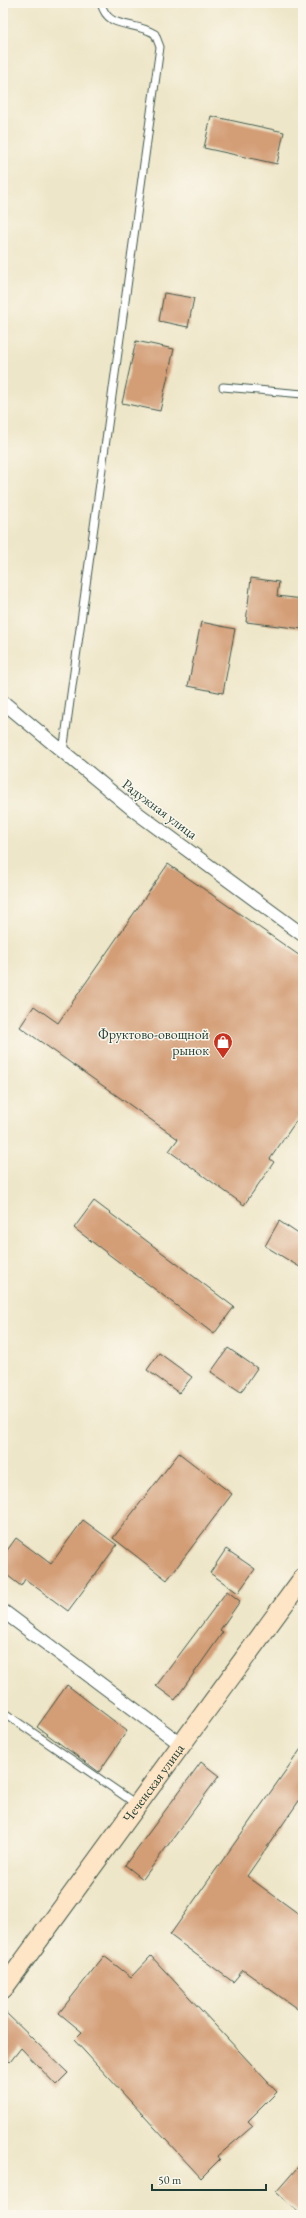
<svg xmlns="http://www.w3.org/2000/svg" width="306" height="2218" font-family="'EB Garamond',serif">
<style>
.building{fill:#d39d76}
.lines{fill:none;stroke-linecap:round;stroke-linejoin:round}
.lane-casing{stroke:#3e564a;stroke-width:9}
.street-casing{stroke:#3e564a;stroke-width:15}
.secondary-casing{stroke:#3e564a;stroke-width:21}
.lane{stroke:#fff;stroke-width:7}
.street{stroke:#fff;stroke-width:13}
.secondary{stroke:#fde5c5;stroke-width:19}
.labels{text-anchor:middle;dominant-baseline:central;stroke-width:3;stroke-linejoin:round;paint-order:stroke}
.street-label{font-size:14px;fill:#1f3d34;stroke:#fbf7ec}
.poi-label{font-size:14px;fill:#1f3d34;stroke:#fbf7ec;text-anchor:end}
</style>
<rect width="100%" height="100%" fill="#fbf7ec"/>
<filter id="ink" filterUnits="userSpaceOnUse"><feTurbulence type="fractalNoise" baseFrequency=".025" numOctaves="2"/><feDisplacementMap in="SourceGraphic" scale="8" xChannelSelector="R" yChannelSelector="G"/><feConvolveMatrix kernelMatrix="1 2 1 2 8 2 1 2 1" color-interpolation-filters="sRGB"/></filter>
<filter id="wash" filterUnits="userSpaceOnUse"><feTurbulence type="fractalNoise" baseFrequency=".012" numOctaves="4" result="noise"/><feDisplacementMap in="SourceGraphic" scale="16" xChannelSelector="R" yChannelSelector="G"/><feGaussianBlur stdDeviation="0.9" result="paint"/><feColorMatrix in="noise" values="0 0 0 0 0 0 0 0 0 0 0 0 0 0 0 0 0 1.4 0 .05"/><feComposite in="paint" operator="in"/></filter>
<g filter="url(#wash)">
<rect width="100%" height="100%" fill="#eee6c8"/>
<g id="blocks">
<!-- building -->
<path class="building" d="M 211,116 L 284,132 L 277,164 L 204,148 Z
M 164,293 L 194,298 L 188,327 L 159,321 Z
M 136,341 L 174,349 L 160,411 L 122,403 Z
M 251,578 L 279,582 L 277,596 L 303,599 L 303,629 L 246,622 Z
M 201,622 L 235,629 L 223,693 L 188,686 Z
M 168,864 L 303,958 L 303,1111 L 270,1159 L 274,1162 L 244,1205 L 169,1151 L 178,1139 L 20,1027 L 34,1006 L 58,1023 Z
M 94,1201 L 234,1307 L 214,1334 L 74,1228 Z
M 279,1221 L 303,1237 L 303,1269 L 265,1246 Z
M 228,1348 L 257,1368 L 241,1392 L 211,1372 Z
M 159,1353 L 192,1377 L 179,1393 L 147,1370 Z
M 179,1453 L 232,1494 L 167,1580 L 113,1538 Z
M 83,1520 L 117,1545 L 68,1611 L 25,1579 L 21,1586 L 3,1572 L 3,1556 L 16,1538 L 51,1564 Z
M 226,1549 L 255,1569 L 238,1593 L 210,1573 Z
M 227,1591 L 240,1601 L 220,1630 L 223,1632 L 175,1700 L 156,1686 Z
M 67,1685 L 127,1731 L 99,1772 L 37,1727 Z
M 303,1746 L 303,1795 L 247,1876 L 303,1917 L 303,2013 L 243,1970 L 233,1982 L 170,1935 Z
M 201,1762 L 219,1776 L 143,1879 L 125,1865 Z
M 104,1956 L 131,1977 L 151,1956 L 277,2092 L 248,2121 L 253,2126 L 218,2156 L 220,2159 L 201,2178 L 74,2040 L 82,2032 L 59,2013 Z
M 3,2010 L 68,2073 L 56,2085 L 21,2048 L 10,2062 L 3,2056 Z
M 303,2161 L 303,2215 L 301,2215 L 276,2192 Z"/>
</g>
</g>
<g filter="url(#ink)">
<use href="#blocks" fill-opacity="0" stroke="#3e564a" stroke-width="1"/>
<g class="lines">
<defs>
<path id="lane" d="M 223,387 L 303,394
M 63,752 L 160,47 L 155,34 C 133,20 108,31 101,3
M 3,1712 L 136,1804"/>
<path id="street" d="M 3,702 L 136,812 L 303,935
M 3,1611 L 182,1745"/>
<g id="secondary">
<path id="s1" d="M 3,1989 L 303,1578"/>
</g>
</defs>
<!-- lane casing -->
<use href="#lane" class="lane-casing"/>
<!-- street casing -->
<use href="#street" class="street-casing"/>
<!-- secondary casing -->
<use href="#secondary" class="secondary-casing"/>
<!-- lane -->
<use href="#lane" class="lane"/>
<!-- street -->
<use href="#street" class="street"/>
<!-- secondary -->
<use href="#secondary" class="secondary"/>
</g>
</g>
<!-- icons -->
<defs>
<symbol id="shop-pin" viewBox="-11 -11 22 30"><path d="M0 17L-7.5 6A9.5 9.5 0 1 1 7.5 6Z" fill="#c8321e" stroke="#fbf7ec"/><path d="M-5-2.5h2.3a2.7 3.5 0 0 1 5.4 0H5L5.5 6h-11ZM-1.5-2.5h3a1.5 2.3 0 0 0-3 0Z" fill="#fff"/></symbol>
</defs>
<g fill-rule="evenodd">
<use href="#shop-pin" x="212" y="1031" width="22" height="30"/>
</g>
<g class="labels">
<!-- street labels -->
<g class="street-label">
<text transform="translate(160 809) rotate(37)">Радужная улица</text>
<text stroke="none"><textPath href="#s1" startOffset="255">Чеченская улица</textPath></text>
</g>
<!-- poi labels -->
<g class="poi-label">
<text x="209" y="1034">Фруктово-овощной<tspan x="209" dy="16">рынок</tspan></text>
</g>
</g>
<!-- margin -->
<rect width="306" height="2218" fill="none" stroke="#fbf7ec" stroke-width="16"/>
<!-- scale -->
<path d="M152 2184v6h114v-6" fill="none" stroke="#1f3d34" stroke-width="2"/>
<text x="158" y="2184" font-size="12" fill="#1f3d34" stroke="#fbf7ec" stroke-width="3" paint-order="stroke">50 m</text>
</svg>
